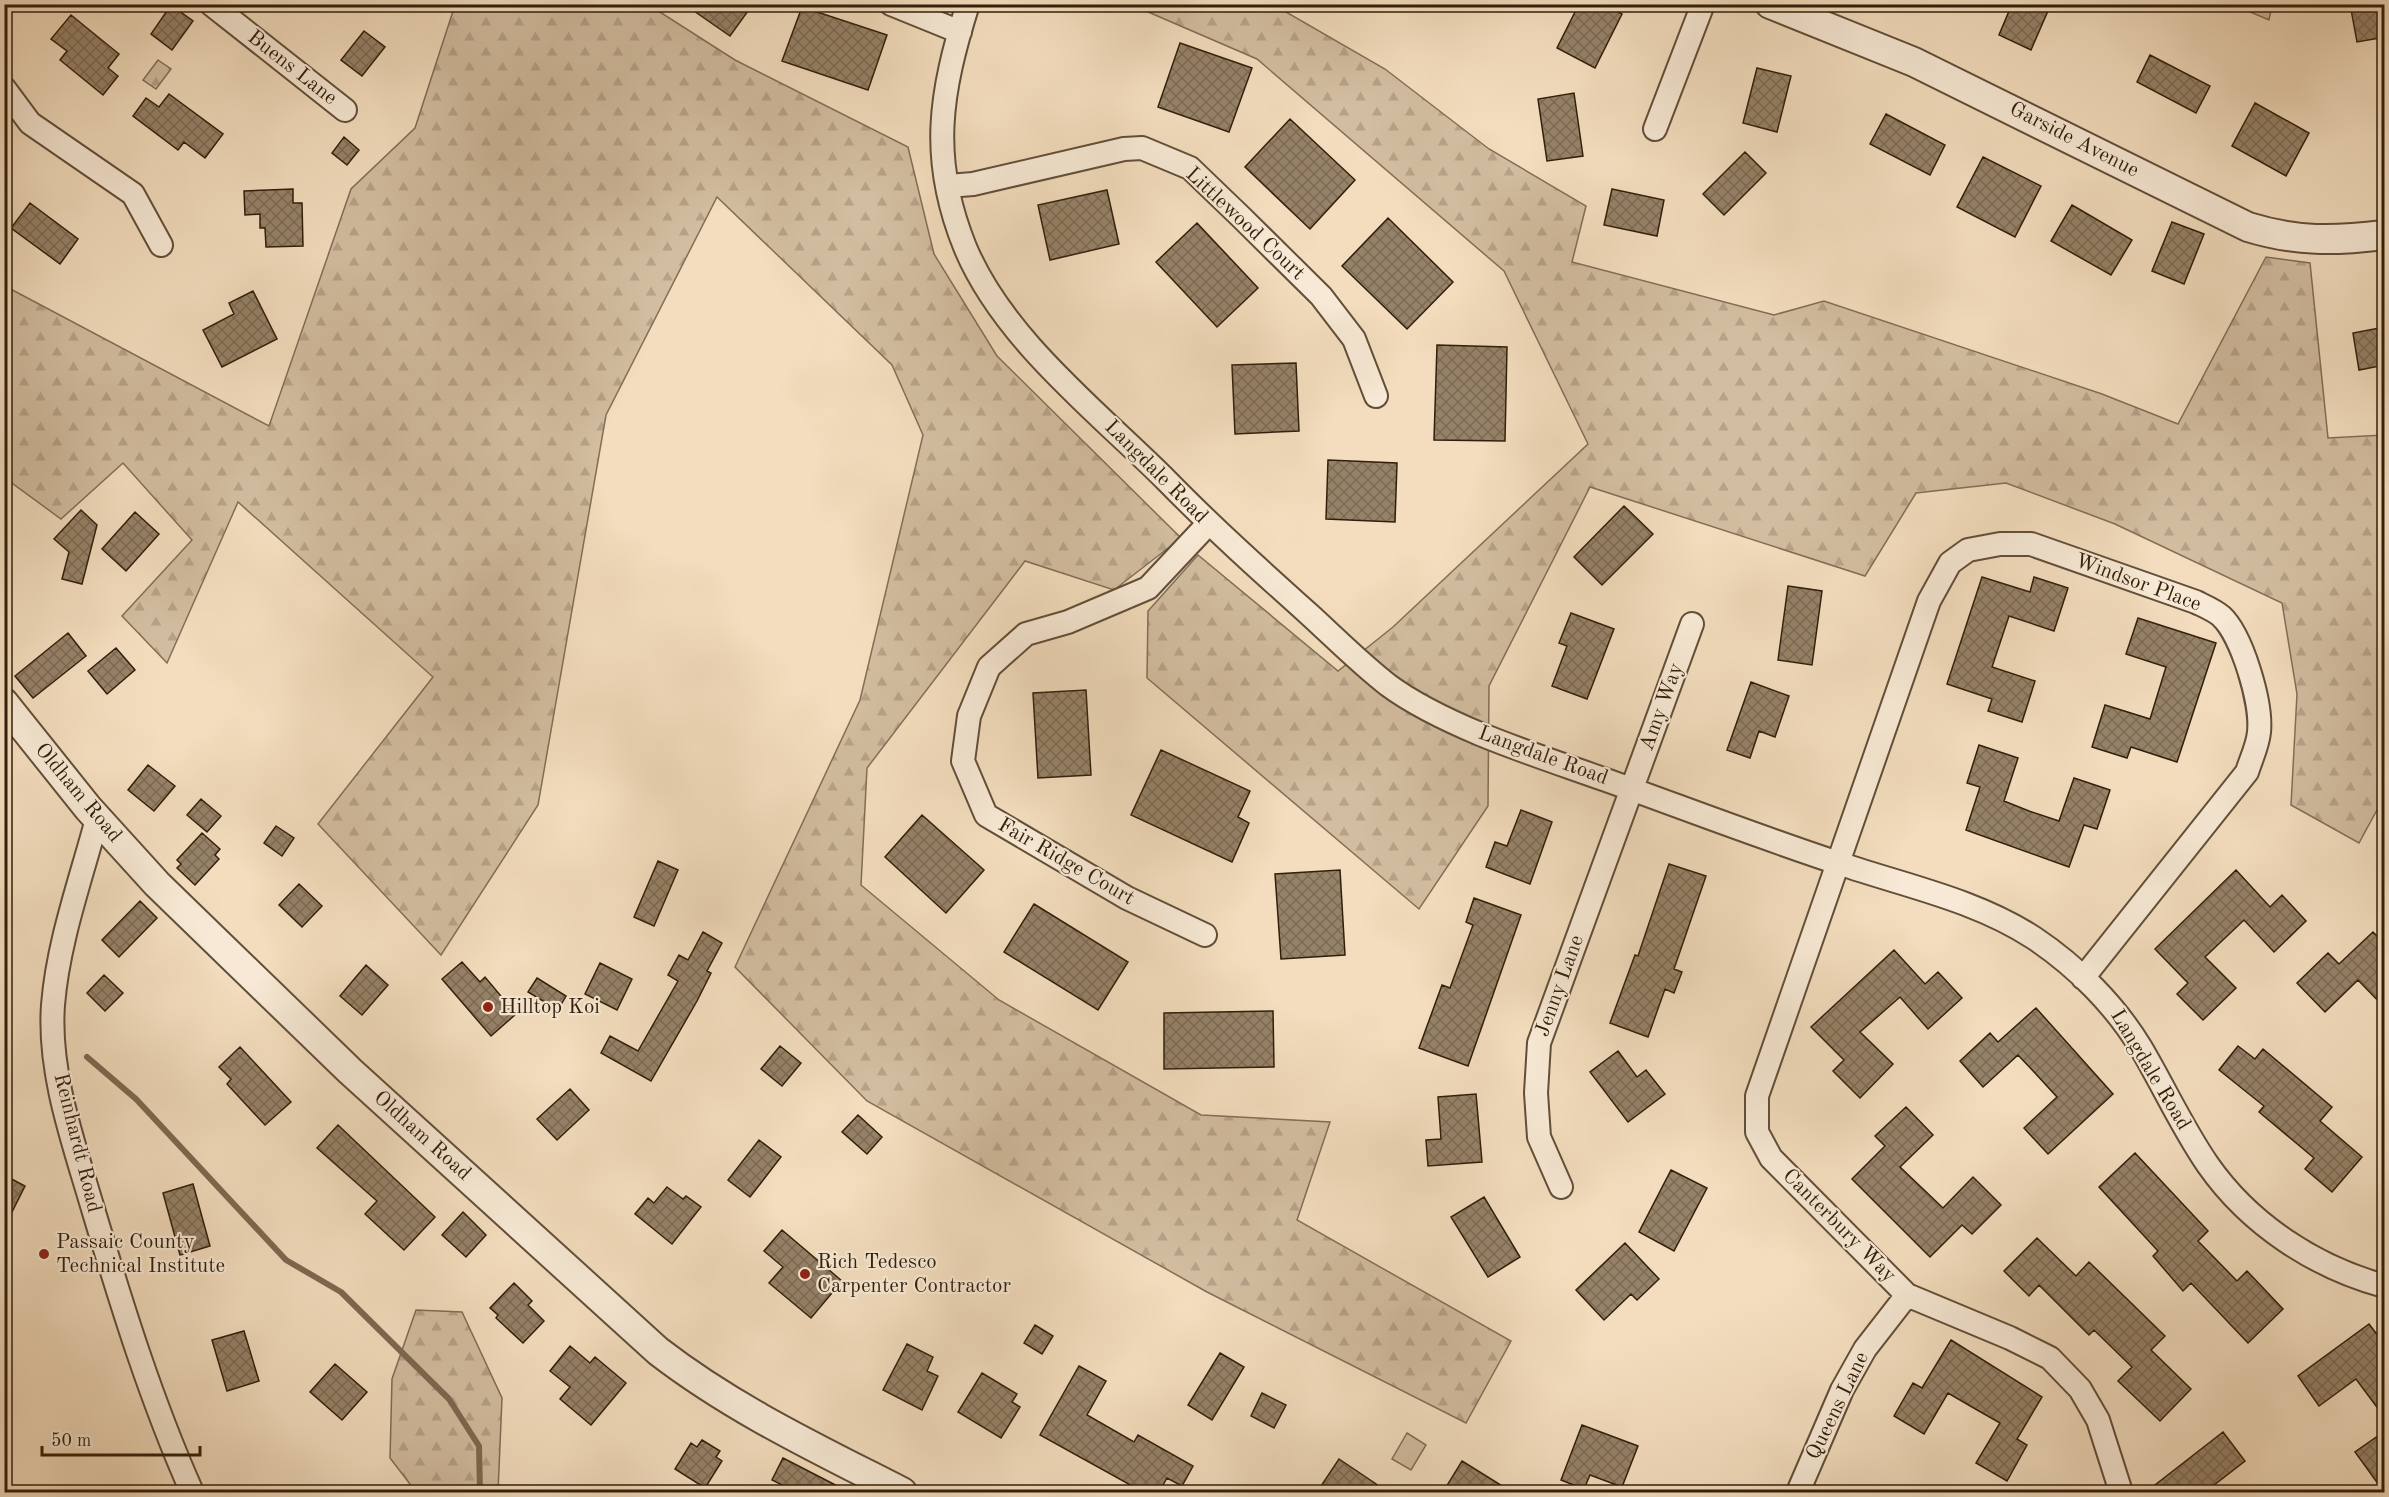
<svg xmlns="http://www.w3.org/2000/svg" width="2389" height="1497" font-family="'Old Standard TT',serif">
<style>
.forest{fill:url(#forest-firs);stroke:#826e56;stroke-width:1.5}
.garden{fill:#d2bda0;stroke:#826e56;stroke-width:1.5}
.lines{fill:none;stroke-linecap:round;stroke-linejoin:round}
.stream{stroke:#7e6a52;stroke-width:6}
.building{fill:url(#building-cross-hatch);stroke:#311f0b;stroke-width:1.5}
.minor-casing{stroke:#624e38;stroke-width:26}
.tertiary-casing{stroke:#624e38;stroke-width:32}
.minor{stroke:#f7e9d5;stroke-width:22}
.tertiary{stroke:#f7e9d5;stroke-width:28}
.poi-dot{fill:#8f2418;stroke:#f7e9d5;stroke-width:2}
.labels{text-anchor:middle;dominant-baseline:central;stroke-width:4.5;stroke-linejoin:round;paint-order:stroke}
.street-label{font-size:21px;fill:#311f0b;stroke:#f7e9d5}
.poi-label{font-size:21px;fill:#311f0b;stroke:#f7e9d5;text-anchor:start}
</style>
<defs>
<pattern id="forest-firs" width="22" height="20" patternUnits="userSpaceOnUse" patternTransform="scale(1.5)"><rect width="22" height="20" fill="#d2bda0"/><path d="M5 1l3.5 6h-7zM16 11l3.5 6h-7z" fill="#b5a288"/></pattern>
<pattern id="building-cross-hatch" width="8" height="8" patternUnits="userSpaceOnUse" patternTransform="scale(1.5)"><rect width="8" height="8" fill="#968268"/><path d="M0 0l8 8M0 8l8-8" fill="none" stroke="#7b6a54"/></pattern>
</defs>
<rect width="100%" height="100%" fill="#f3ddbe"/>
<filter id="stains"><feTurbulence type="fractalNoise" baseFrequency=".00333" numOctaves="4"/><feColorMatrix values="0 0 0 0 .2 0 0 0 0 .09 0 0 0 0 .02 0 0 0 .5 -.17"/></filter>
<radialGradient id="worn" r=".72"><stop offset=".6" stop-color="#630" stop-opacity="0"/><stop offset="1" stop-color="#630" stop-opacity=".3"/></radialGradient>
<!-- forest -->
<path class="forest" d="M 455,5 L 649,5 L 735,60 L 908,147 L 934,254 L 997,356 L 1181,538 L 1114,590 L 1025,561 L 867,768 L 861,885 L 999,1000 L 1201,1115 L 1330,1122 L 1297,1220 L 1511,1341 L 1466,1423 L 1207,1292 L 867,1101 L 735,967 L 860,700 L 923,435 L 892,365 L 717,197 L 606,415 L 538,805 L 441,955 L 318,824 L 433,677 L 238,502 L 167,663 L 122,616 L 192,540 L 123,463 L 61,519 L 5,478 L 5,286 L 269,426 L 351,189 L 415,128 Z
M 1132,5 L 1274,5 L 1385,69 L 1489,149 L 1586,206 L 1572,262 L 1774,315 L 1824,301 L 2102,394 L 2178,424 L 2266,257 L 2310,263 L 2328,438 L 2384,435 L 2384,797 L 2359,843 L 2291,805 L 2297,694 L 2282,603 L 2115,524 L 2006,483 L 1916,493 L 1865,576 L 1590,487 L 1489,686 L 1488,806 L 1419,909 L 1147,678 L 1148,611 L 1198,555 L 1338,671 L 1393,627 L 1588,444 L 1504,271 L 1257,59 Z
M 2234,5 L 2272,5 L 2269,20 Z
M 158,60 L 171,69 L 156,89 L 143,80 Z
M 416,1310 L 462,1312 L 502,1398 L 498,1492 L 406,1492 L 410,1484 L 390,1458 L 392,1379 Z"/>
<!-- garden -->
<path class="garden" d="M 1407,1433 L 1426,1445 L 1411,1470 L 1392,1459 Z"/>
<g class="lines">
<!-- stream -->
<path class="stream" d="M 87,1057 L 136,1099 L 286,1260 L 341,1292 L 449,1399 L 479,1446 L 480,1492"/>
</g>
<!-- building -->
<path class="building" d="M 684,4 L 753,4 L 730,36 Z
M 1579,4 L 1604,4 L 1622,14 L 1595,68 L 1557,48 Z
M 2012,4 L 2051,4 L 2031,50 L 1999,35 Z
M 2350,4 L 2385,4 L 2385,37 L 2357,42 Z
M 171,5 L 193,21 L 172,50 L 151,34 Z
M 802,7 L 887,35 L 868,90 L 782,61 Z
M 71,15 L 119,54 L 108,68 L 118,76 L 103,95 L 60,60 L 67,51 L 51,39 Z
M 364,31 L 385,47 L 362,76 L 341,60 Z
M 1180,43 L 1252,68 L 1229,132 L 1158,107 Z
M 2150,55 L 2210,86 L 2196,113 L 2137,82 Z
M 1757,68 L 1791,76 L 1777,132 L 1743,123 Z
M 1574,93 L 1583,156 L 1547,161 L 1538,99 Z
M 169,94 L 223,134 L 205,158 L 184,142 L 178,150 L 133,116 L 146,98 L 159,107 Z
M 2255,103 L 2309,133 L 2286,176 L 2232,146 Z
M 1886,114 L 1945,145 L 1930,175 L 1870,144 Z
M 1290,119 L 1355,180 L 1310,229 L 1245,167 Z
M 344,137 L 359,150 L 347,165 L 332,153 Z
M 1745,152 L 1766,173 L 1724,215 L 1703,194 Z
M 1983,157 L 2041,186 L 2015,237 L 1957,207 Z
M 293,189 L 293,203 L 302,203 L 303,246 L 266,247 L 265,228 L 260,228 L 260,214 L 245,215 L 244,191 Z
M 1612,189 L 1664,200 L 1657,236 L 1604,225 Z
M 1107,190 L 1119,244 L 1050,260 L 1038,205 Z
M 30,203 L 78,239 L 60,264 L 11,228 Z
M 2072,205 L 2132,240 L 2111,275 L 2051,241 Z
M 1388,218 L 1453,282 L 1407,329 L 1342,266 Z
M 2172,222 L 2204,234 L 2184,284 L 2152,271 Z
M 1197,223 L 1258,288 L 1217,327 L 1156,262 Z
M 253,291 L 277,339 L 222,367 L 203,330 L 234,314 L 229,303 Z
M 2385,327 L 2385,365 L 2359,370 L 2353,333 Z
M 1437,345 L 1507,347 L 1505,441 L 1434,440 Z
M 1296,363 L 1299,431 L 1235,434 L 1232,365 Z
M 1328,460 L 1397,463 L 1395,522 L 1326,519 Z
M 1624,506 L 1653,534 L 1602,585 L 1574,557 Z
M 81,510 L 97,525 L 82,584 L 62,579 L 69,552 L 54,539 Z
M 135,512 L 159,534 L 126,571 L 102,549 Z
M 1982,577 L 2030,592 L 2034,577 L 2068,588 L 2054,631 L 2009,616 L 1992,667 L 2035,681 L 2022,722 L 1988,711 L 1992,699 L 1947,684 Z
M 1788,586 L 1822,591 L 1812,665 L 1778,660 Z
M 1571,613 L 1614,629 L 1587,699 L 1552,686 L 1567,646 L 1559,643 Z
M 2138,618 L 2216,643 L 2177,762 L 2131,747 L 2127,758 L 2092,747 L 2105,705 L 2150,719 L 2166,667 L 2126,654 Z
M 68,633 L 86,656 L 33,698 L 15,676 Z
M 116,648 L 135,670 L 107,694 L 88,671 Z
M 1751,682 L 1789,696 L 1775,737 L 1759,731 L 1750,758 L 1727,750 Z
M 1086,690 L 1091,775 L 1038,778 L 1033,693 Z
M 1979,745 L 2018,758 L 2004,801 L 2029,811 L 2059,821 L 2074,778 L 2110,790 L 2097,829 L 2084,825 L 2069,867 L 1966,830 L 1980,787 L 1967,783 Z
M 1161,750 L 1250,791 L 1238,817 L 1249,823 L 1232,862 L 1131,815 Z
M 148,765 L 175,786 L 154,811 L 128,790 Z
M 201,799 L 221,816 L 207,832 L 187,815 Z
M 1521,810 L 1552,822 L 1530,884 L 1486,867 L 1495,842 L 1507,846 Z
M 922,815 L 984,870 L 946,913 L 885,857 Z
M 276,826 L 294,838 L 282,856 L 264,843 Z
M 202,833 L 220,849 L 215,855 L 219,859 L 195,885 L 177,868 L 181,864 L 177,860 Z
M 658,861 L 678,870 L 654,926 L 634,917 Z
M 1669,864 L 1706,876 L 1674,969 L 1682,972 L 1674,993 L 1665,989 L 1648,1037 L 1610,1023 L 1635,955 L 1638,956 Z
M 1340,870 L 1345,955 L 1281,959 L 1275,874 Z
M 2236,870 L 2270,907 L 2282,895 L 2306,921 L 2274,952 L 2244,920 L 2205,957 L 2236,988 L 2203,1020 L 2177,994 L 2188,983 L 2155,949 Z
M 299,884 L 322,906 L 302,927 L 279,905 Z
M 1474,898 L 1521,915 L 1468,1066 L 1419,1048 L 1442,985 L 1450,988 L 1473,925 L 1466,922 Z
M 140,901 L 157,918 L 119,957 L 102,940 Z
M 1034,904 L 1128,962 L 1098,1010 L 1004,952 Z
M 703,932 L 722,943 L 707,971 L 711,973 L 697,1001 L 651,1081 L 601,1053 L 610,1036 L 638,1051 L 678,981 L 668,975 L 679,955 L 688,960 Z
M 2373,932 L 2385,944 L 2385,1008 L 2358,980 L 2325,1012 L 2297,983 L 2328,953 L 2339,964 Z
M 1894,950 L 1925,984 L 1938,972 L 1962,998 L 1928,1029 L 1900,997 L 1860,1032 L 1893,1064 L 1860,1098 L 1833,1071 L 1844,1060 L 1811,1027 Z
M 462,962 L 480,982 L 485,977 L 516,1014 L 491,1036 L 442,979 Z
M 600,963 L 632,979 L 617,1010 L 585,994 Z
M 366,965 L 388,985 L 362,1015 L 340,996 Z
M 104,975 L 123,993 L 105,1011 L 87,993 Z
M 537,978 L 566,996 L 558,1010 L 528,992 Z
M 2036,1008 L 2113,1094 L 2048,1154 L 2024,1128 L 2057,1097 L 2035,1073 L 2018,1055 L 1983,1087 L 1960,1061 L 1990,1033 L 1998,1042 Z
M 1273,1011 L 1274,1067 L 1164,1069 L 1164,1013 Z
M 780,1046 L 801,1063 L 782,1086 L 761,1069 Z
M 2238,1046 L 2255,1059 L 2263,1049 L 2332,1107 L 2320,1121 L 2362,1157 L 2332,1192 L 2305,1169 L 2314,1158 L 2259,1112 L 2264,1106 L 2219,1070 Z
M 240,1047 L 291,1102 L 265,1125 L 227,1084 L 231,1079 L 219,1067 Z
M 1618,1051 L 1637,1077 L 1646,1070 L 1665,1094 L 1628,1122 L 1590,1072 Z
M 570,1089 L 589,1110 L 557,1140 L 537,1119 Z
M 1476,1094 L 1482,1162 L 1428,1166 L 1426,1140 L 1441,1139 L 1438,1097 Z
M 1906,1107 L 1933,1135 L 1900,1167 L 1943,1208 L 1973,1177 L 2001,1205 L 1972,1234 L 1962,1225 L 1930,1257 L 1852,1179 L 1885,1146 L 1875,1136 Z
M 858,1115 L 882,1137 L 867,1154 L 842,1132 Z
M 338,1125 L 435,1217 L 404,1250 L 365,1214 L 377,1201 L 317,1148 Z
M 759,1140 L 781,1157 L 750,1197 L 728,1180 Z
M 2135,1153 L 2208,1231 L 2198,1241 L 2237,1281 L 2247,1271 L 2283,1309 L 2248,1343 L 2191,1283 L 2183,1291 L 2153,1256 L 2158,1251 L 2099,1187 Z
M 1671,1170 L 1707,1188 L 1674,1251 L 1639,1232 Z
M 4,1175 L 25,1186 L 4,1228 Z
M 193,1184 L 210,1246 L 180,1255 L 163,1193 Z
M 667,1187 L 683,1199 L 686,1196 L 701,1207 L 672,1244 L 635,1214 L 648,1198 L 654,1203 Z
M 1484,1197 L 1520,1257 L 1488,1277 L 1451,1217 Z
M 463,1212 L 486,1235 L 466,1257 L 442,1235 Z
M 782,1230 L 842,1281 L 811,1318 L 769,1283 L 783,1267 L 764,1251 Z
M 2037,1238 L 2076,1276 L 2089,1262 L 2165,1336 L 2151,1350 L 2191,1389 L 2160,1421 L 2118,1381 L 2132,1367 L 2094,1330 L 2089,1335 L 2039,1285 L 2029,1296 L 2004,1271 Z
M 1625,1243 L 1659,1279 L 1637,1300 L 1631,1294 L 1604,1320 L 1576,1290 Z
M 514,1283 L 532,1301 L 528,1305 L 544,1321 L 523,1343 L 496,1318 L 498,1315 L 490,1308 Z
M 2369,1324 L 2385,1345 L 2385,1418 L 2356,1379 L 2319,1406 L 2298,1376 Z
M 1035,1325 L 1053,1336 L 1042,1354 L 1024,1343 Z
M 244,1331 L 259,1381 L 227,1391 L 212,1340 Z
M 1951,1340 L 2042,1397 L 2017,1439 L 2027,1445 L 2007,1481 L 1976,1463 L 2000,1423 L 1972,1407 L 1948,1393 L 1924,1434 L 1894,1416 L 1913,1383 L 1922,1388 Z
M 907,1344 L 933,1357 L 927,1371 L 938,1376 L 922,1410 L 883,1390 Z
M 570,1346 L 590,1363 L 595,1357 L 626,1383 L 591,1425 L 560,1399 L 570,1387 L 550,1371 Z
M 1220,1353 L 1244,1367 L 1212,1420 L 1188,1405 Z
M 335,1364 L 367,1392 L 342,1420 L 310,1392 Z
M 1079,1366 L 1106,1381 L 1087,1415 L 1134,1442 L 1138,1435 L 1193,1466 L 1182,1486 L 1167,1478 L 1159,1492 L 1143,1492 L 1040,1435 Z
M 982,1373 L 1017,1394 L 1012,1402 L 1020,1407 L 1001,1438 L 958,1412 Z
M 1262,1393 L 1286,1405 L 1274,1428 L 1251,1416 Z
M 1582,1425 L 1638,1446 L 1622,1487 L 1590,1475 L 1584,1489 L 1561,1480 Z
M 2385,1431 L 2385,1492 L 2384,1492 L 2355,1452 Z
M 2223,1432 L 2245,1461 L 2205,1492 L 2146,1492 Z
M 702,1440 L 720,1451 L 716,1457 L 722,1461 L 705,1488 L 675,1469 L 691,1443 L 697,1447 Z
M 783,1458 L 849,1492 L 796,1492 L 772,1480 Z
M 1339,1459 L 1388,1492 L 1317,1492 Z
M 1462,1461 L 1512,1492 L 1443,1492 Z"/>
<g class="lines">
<defs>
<path id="minor" d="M 211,4 L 345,110
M 891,4 L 960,32
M 968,4 C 940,93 929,158 965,247 C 1003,339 1098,412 1167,481 C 1213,528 1262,572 1311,616 C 1336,639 1361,664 1388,685 C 1415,705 1449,721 1480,734 C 1521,751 1564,765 1606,780 C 1684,808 1762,838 1841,864 C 1906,886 1976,900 2034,938 C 2076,966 2115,1005 2141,1048 C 2164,1087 2183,1129 2208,1165 C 2250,1225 2315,1267 2384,1286
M 4,88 L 30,123 L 133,194 L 161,245
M 1655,129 L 1703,4
M 948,186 L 973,184 L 1124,149 L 1142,148 L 1190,168 L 1241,217 L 1321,296 L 1354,339 L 1376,396
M 97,819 C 81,879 58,942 53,1005 C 48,1073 74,1144 93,1209 C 122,1306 151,1400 192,1492
M 1205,935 L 1127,898 L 986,815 L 963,761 L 969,716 L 989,667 L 1026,634 L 1068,622 L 1148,588 L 1208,524
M 2083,978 L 2247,772 C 2251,759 2258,745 2259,732 C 2262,703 2242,635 2221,616 C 2214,610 2204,606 2196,602 L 2031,544 L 2000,544 L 1968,550 L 1950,563 L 1929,601 L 1757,1096 L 1757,1132 L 1771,1158 L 1907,1295 L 2010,1338 L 2050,1358 L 2080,1389 L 2098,1420 L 2121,1492
M 1561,1187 L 1539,1137 L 1536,1093 L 1539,1043 L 1692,624
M 1798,1492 L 1842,1390 L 1865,1349 L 1907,1295"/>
<path id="tertiary" d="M 1770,4 L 1914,62 L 2248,227 C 2297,242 2334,241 2384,235
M 4,703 L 88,808 L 157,884 L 350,1071 L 658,1351 C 733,1409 818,1449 902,1492"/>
</defs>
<!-- minor casing -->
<use href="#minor" class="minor-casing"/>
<!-- tertiary casing -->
<use href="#tertiary" class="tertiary-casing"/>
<!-- minor -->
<use href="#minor" class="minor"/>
<!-- tertiary -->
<use href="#tertiary" class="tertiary"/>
</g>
<!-- markers -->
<g class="poi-dot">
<circle cx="488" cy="1007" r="6"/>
<circle cx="44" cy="1254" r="6"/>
<circle cx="805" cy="1274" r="6"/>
</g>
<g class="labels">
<!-- street labels -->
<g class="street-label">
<text transform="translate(292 68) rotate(38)">Buens Lane</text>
<text transform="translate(2074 140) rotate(27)">Garside Avenue</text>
<text transform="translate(1245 224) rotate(43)">Littlewood Court</text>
<text transform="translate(1156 472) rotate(45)">Langdale Road</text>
<text transform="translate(2138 583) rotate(20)">Windsor Place</text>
<text transform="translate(1662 707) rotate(-70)">Amy Way</text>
<text transform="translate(1543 756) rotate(20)">Langdale Road</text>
<text transform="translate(78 793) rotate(50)">Oldham Road</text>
<text transform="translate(1066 862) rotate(30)">Fair Ridge Court</text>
<text transform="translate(1560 986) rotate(-70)">Jenny Lane</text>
<text transform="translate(2150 1070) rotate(59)">Langdale Road</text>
<text transform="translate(422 1136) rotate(42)">Oldham Road</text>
<text transform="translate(77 1143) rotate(76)">Reinhardt Road</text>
<text transform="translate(1839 1226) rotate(45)">Canterbury Way</text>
<text transform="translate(1838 1406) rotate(-64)">Queens Lane</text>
</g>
<!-- poi labels -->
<g class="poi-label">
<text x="500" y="1007">Hilltop Koi</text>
<text x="56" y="1242">Passaic County<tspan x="56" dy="24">Technical Institute</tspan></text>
<text x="817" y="1262">Rich Tedesco<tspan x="817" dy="24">Carpenter Contractor</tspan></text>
</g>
</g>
<!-- margin -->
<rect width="2389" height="1497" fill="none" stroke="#f3ddbe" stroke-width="24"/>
<rect x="6" y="6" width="2377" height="1485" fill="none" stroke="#311f0b" stroke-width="3"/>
<rect x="12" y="12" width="2365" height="1473" fill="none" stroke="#311f0b" stroke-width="1.5"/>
<!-- scale -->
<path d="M42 1446v9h158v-9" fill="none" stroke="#311f0b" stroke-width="3"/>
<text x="51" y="1446" font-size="18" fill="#311f0b" stroke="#f7e9d5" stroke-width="4.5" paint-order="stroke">50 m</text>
<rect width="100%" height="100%" filter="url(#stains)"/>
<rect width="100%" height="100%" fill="url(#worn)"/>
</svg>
